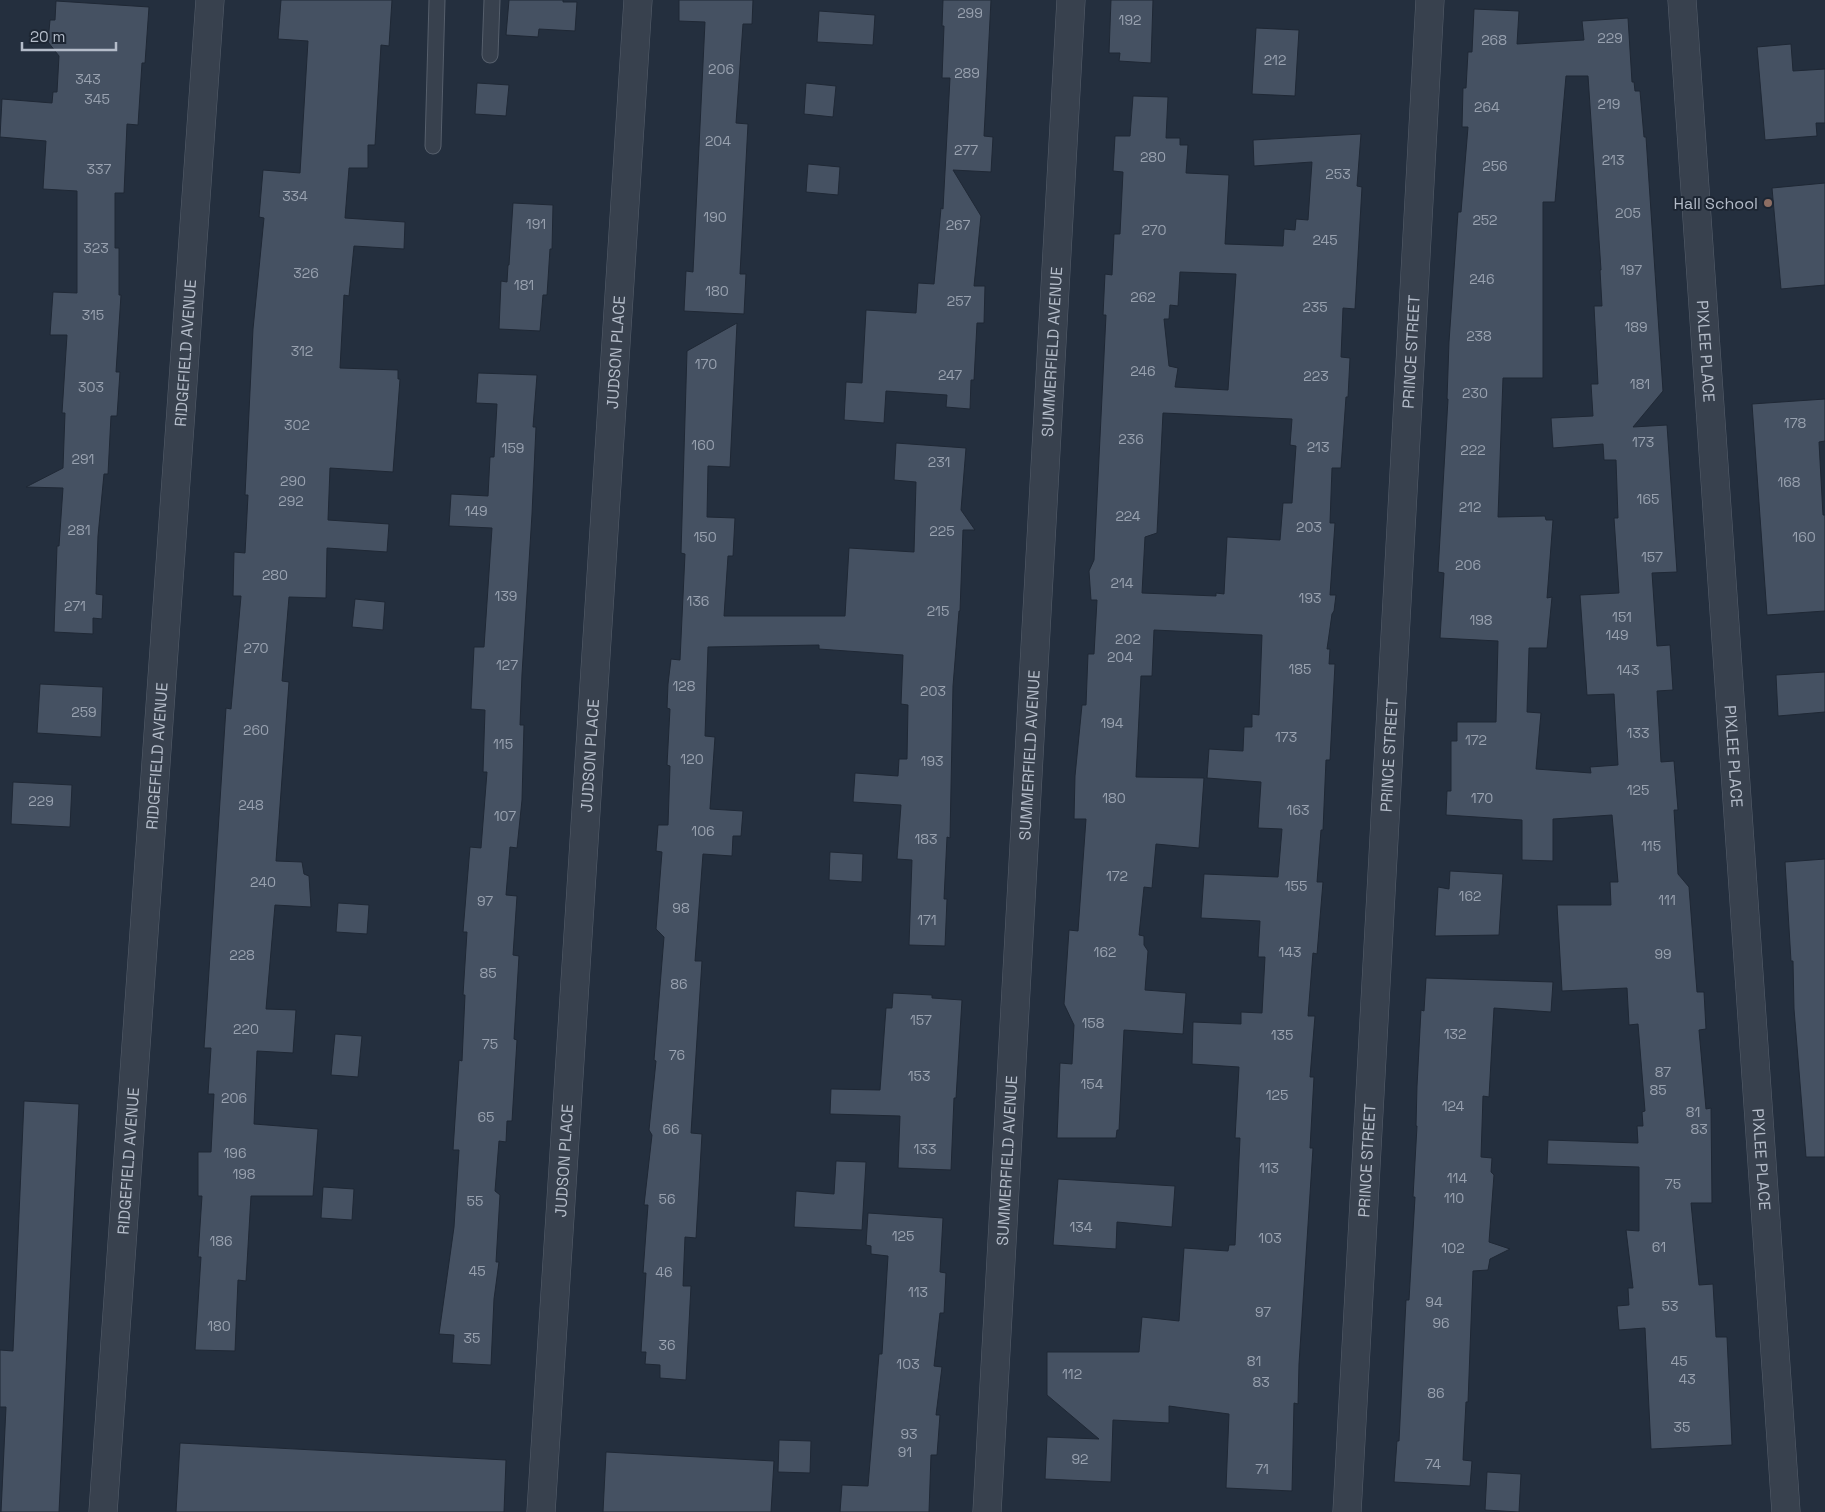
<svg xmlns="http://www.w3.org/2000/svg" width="1825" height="1512" font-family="'Space Grotesk',sans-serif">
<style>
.building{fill:#455162;stroke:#1f2835;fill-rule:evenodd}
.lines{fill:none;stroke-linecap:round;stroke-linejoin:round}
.lane-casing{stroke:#565f6c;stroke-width:17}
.street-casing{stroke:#565f6c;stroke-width:29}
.lane{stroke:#38414e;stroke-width:15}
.street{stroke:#38414e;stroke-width:28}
.education-dot{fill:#8d6e63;stroke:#1d2633;stroke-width:2}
.labels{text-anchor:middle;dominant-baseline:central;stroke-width:4;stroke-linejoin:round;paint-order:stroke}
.number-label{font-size:14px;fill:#98a1af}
.poi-label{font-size:16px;fill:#b4bcc9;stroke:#1d2633;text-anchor:end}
.street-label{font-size:16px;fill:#b4bcc9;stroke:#1d2633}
</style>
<rect width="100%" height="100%" fill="#242f3e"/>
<!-- building -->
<path class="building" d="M 281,0 L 392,0 L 389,46 L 381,45 L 375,145 L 368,145 L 368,168 L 349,168 L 345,218 L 405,222 L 404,249 L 354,246 L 349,296 L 344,295 L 340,368 L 398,370 L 398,379 L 400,379 L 393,472 L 330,468 L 328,520 L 389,524 L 387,552 L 327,548 L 326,598 L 289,597 L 282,681 L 289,682 L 276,861 L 302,862 L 304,874 L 309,876 L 311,907 L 275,905 L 266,1009 L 296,1010 L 293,1053 L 257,1051 L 254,1124 L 318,1129 L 313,1196 L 251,1196 L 246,1281 L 238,1280 L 235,1351 L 195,1350 L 201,1257 L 198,1257 L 202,1196 L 198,1196 L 198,1152 L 211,1152 L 214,1094 L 208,1094 L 211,1048 L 204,1048 L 226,708 L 231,709 L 241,596 L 233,596 L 234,552 L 245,553 L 248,495 L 245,495 L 253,329 L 264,218 L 259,217 L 263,170 L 300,173 L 308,41 L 278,39 Z
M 509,0 L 563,0 L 563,2 L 577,2 L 575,31 L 539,29 L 538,37 L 506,35 Z
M 679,0 L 753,0 L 752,24 L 743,24 L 736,123 L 748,124 L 740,274 L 746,274 L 744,314 L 684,311 L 686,271 L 693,272 L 705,22 L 679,21 Z
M 943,0 L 991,0 L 984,136 L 993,137 L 991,172 L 953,170 L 981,216 L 974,286 L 985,286 L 984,323 L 977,323 L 974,380 L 971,380 L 970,409 L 946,407 L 947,395 L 886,391 L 884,423 L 844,420 L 846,382 L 862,383 L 866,310 L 916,313 L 918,283 L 934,284 L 941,208 L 943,209 L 950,78 L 942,78 L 944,26 L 942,26 Z
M 1111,0 L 1153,0 L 1151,63 L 1119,61 L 1120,53 L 1109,53 Z
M 56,1 L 149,7 L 145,63 L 142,63 L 138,125 L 127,124 L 124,193 L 115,193 L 115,248 L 119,248 L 119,295 L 121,295 L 116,372 L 120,372 L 117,416 L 111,416 L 108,474 L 104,474 L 98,536 L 96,594 L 103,595 L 102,619 L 93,618 L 93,634 L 54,632 L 57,546 L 59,546 L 63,488 L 26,487 L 63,468 L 65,413 L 62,413 L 67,335 L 50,335 L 53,292 L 77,293 L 77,191 L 43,189 L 46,141 L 0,137 L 2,99 L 52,103 L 53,92 L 57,92 L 59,56 L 48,42 L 50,20 L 55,20 Z
M 1474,9 L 1519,11 L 1517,44 L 1584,40 L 1582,21 L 1628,18 L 1632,82 L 1634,82 L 1635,91 L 1640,91 L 1644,137 L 1646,137 L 1663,391 L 1633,427 L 1667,425 L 1677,572 L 1652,573 L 1657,646 L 1670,645 L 1673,690 L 1657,691 L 1661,762 L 1674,761 L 1678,810 L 1674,810 L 1678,874 L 1689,887 L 1697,992 L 1704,992 L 1706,1029 L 1699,1030 L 1706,1109 L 1711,1108 L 1712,1203 L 1691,1203 L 1699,1285 L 1713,1284 L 1716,1337 L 1727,1337 L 1732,1445 L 1651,1449 L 1645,1328 L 1619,1330 L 1617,1306 L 1629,1305 L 1628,1288 L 1633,1288 L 1626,1230 L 1639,1231 L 1639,1167 L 1547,1164 L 1548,1140 L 1638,1143 L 1637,1126 L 1643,1126 L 1642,1112 L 1645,1111 L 1638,1024 L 1629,1025 L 1627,988 L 1562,991 L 1557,905 L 1611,905 L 1610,882 L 1618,882 L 1612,815 L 1553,819 L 1553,861 L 1522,860 L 1522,820 L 1446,815 L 1447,791 L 1451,791 L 1451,741 L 1457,741 L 1457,722 L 1496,722 L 1498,641 L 1440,638 L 1444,573 L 1438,572 L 1448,399 L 1447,399 L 1449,342 L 1458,212 L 1461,212 L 1468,127 L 1462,127 L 1463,88 L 1466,88 L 1468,52 L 1472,52 ZM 1566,76 L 1588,76 L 1601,270 L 1600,270 L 1602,306 L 1594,306 L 1598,384 L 1591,384 L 1593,416 L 1551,418 L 1553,448 L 1603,444 L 1604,460 L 1616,460 L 1618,518 L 1614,518 L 1619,593 L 1580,595 L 1587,695 L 1614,694 L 1618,765 L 1590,767 L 1591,773 L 1536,769 L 1541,713 L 1527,712 L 1529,648 L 1547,648 L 1552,597 L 1547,598 L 1553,520 L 1546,520 L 1545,516 L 1498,517 L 1503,378 L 1543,378 L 1543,202 L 1555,202 Z
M 819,11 L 875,15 L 873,45 L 817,42 Z
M 1256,28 L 1299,30 L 1295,96 L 1252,94 Z
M 1791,44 L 1793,71 L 1825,69 L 1825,123 L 1816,123 L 1817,136 L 1765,140 L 1757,47 Z
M 477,83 L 509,85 L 506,116 L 475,114 Z
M 806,83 L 836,86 L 833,117 L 804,114 Z
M 1133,96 L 1168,97 L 1166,138 L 1180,138 L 1180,145 L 1188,145 L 1186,173 L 1229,175 L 1225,244 L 1283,246 L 1284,229 L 1295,230 L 1296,219 L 1308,220 L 1312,162 L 1254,166 L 1253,140 L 1361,134 L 1357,186 L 1362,187 L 1355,309 L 1343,308 L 1341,357 L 1350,358 L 1348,397 L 1346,397 L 1341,468 L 1332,468 L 1330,523 L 1335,523 L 1330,595 L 1336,595 L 1334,611 L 1332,614 L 1327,649 L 1330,649 L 1329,664 L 1335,664 L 1330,760 L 1326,760 L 1323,830 L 1321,830 L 1317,882 L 1323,882 L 1317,954 L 1313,953 L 1308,1016 L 1315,1016 L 1310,1077 L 1314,1077 L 1310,1148 L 1313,1148 L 1299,1364 L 1298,1404 L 1294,1403 L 1292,1491 L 1226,1488 L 1229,1414 L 1169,1406 L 1169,1423 L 1113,1420 L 1111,1482 L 1045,1479 L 1047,1437 L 1099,1439 L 1047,1395 L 1047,1352 L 1139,1352 L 1142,1317 L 1179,1321 L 1184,1248 L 1228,1251 L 1229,1245 L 1235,1245 L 1240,1138 L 1235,1138 L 1239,1067 L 1192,1064 L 1193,1022 L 1241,1024 L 1241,1012 L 1262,1013 L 1265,957 L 1258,957 L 1260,921 L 1201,918 L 1204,874 L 1278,877 L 1282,829 L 1258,828 L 1261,782 L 1207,778 L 1209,749 L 1243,751 L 1244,727 L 1252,727 L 1252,714 L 1259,715 L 1262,635 L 1154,630 L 1152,676 L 1141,676 L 1136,777 L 1204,778 L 1199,848 L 1156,844 L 1152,888 L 1144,887 L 1139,935 L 1144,936 L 1144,945 L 1148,951 L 1145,990 L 1186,993 L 1183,1034 L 1124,1030 L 1119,1130 L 1117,1130 L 1116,1138 L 1057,1138 L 1060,1063 L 1072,1064 L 1074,1025 L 1064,1004 L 1069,930 L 1078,931 L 1086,819 L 1074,819 L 1075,776 L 1082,705 L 1086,705 L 1088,654 L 1094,654 L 1097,600 L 1091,600 L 1089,571 L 1094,560 L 1106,315 L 1103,315 L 1105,274 L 1112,275 L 1114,234 L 1120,234 L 1123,172 L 1113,171 L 1115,136 L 1130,136 ZM 1180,272 L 1236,274 L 1228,390 L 1175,387 L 1178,368 L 1169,366 L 1164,319 L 1169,319 L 1170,305 L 1178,306 ZM 1163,413 L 1292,419 L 1290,445 L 1296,446 L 1292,503 L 1283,503 L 1280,540 L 1227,537 L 1224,594 L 1216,593 L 1216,596 L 1142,593 L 1145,537 L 1157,533 Z
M 808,164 L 840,167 L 838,195 L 806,192 Z
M 1825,183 L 1825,285 L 1781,289 L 1772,188 Z
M 513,203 L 553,205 L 552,249 L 550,249 L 547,295 L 543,295 L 540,331 L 499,329 L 501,281 L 507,282 L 508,265 L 509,265 Z
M 737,323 L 730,467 L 708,466 L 707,517 L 735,518 L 733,556 L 728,556 L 724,616 L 845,616 L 849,548 L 914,552 L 916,482 L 894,480 L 896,443 L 966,448 L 961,510 L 975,530 L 963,530 L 960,611 L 959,611 L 953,686 L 950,838 L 947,837 L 944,899 L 947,899 L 945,946 L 909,945 L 912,860 L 897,859 L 901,805 L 853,802 L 855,773 L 898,776 L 899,759 L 907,759 L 908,705 L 901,704 L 903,655 L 819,649 L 819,645 L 708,647 L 705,736 L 715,737 L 710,809 L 743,811 L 741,836 L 733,836 L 732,856 L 703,854 L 695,961 L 702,961 L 691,1133 L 702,1134 L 696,1238 L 685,1237 L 683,1286 L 691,1286 L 686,1380 L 660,1378 L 660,1365 L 645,1364 L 646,1352 L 641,1352 L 646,1273 L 643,1273 L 648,1205 L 644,1205 L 652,1135 L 649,1130 L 656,1061 L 654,1060 L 664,937 L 656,929 L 662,852 L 656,851 L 658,825 L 668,825 L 670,766 L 667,765 L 670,709 L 667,708 L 668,684 L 671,659 L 680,660 L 685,554 L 681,553 L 687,351 Z
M 478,373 L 537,375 L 533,427 L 536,427 L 532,514 L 522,674 L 520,725 L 524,725 L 522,800 L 517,848 L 510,847 L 506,895 L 517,896 L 513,955 L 519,956 L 514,1039 L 517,1040 L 512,1121 L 507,1121 L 506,1142 L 499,1141 L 495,1191 L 500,1195 L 496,1262 L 499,1262 L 494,1299 L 491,1365 L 452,1363 L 454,1335 L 439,1334 L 454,1227 L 459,1150 L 453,1150 L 459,1060 L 462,1061 L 465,995 L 463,995 L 467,932 L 463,932 L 470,847 L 481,848 L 487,772 L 483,772 L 485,710 L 471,709 L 474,647 L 484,647 L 492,528 L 449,526 L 451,494 L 488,496 L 490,457 L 494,457 L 497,404 L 476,403 Z
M 1825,399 L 1825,441 L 1819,442 L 1823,515 L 1825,515 L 1825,611 L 1767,615 L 1752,404 Z
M 355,599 L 385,602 L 383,630 L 352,627 Z
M 1825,672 L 1825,712 L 1778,716 L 1776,675 Z
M 40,684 L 103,687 L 101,737 L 37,733 Z
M 13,782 L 72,785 L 70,827 L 11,824 Z
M 830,852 L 863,854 L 862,882 L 829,880 Z
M 1825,859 L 1825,1157 L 1806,1157 L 1794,1009 L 1793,961 L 1791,961 L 1785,862 Z
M 1450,871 L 1503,874 L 1499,935 L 1435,936 L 1438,887 L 1449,889 Z
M 338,903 L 369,905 L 367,934 L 336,932 Z
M 1426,978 L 1553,982 L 1551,1012 L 1494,1008 L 1489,1097 L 1483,1096 L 1481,1157 L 1492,1158 L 1491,1172 L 1494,1175 L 1489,1242 L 1510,1249 L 1490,1259 L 1488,1270 L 1473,1271 L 1468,1402 L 1466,1402 L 1463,1460 L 1472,1461 L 1470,1486 L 1394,1482 L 1397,1441 L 1399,1441 L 1406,1300 L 1409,1300 L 1415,1197 L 1413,1197 L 1417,1126 L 1416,1126 L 1417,1086 L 1421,1010 L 1424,1011 Z
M 893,993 L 932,995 L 932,998 L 962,1000 L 956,1098 L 954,1098 L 951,1170 L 898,1168 L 900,1116 L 830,1114 L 831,1089 L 880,1090 L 886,1008 L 892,1008 Z
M 335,1034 L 362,1036 L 358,1077 L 331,1075 Z
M 24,1101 L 79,1104 L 59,1512 L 1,1512 L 6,1407 L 0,1407 L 0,1350 L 13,1351 Z
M 836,1161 L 866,1162 L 862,1230 L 794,1227 L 796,1191 L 834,1194 Z
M 1058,1179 L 1175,1186 L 1172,1227 L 1117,1222 L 1116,1249 L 1053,1245 Z
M 323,1187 L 354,1189 L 352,1220 L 321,1218 Z
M 868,1213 L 943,1218 L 940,1272 L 946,1273 L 944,1313 L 940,1313 L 934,1366 L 942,1367 L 936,1415 L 940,1415 L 937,1455 L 931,1455 L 929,1512 L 840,1512 L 842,1485 L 868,1486 L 879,1354 L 882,1354 L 888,1256 L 871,1254 L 871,1246 L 866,1245 Z
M 779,1440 L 811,1441 L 810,1473 L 778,1472 Z
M 180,1443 L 506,1460 L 504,1512 L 176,1512 Z
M 606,1452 L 774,1461 L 771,1512 L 603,1512 Z
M 1487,1472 L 1521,1474 L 1519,1512 L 1485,1510 Z"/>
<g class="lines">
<defs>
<path id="lane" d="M 490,55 L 492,0
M 433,146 L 437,0"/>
<g id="street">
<path id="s1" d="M 1682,0 L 1786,1512"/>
<path id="s2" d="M 103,1512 L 210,0"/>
<path id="s3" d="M 541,1512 L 638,0"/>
<path id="s4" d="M 987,1512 L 1071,0"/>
<path id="s5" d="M 1347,1512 L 1430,0"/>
</g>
</defs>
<!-- lane casing -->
<use href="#lane" class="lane-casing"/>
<!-- street casing -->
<use href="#street" class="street-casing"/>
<!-- lane -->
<use href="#lane" class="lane"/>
<!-- street -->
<use href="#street" class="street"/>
</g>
<!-- markers -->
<circle class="education-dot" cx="1768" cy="203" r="5"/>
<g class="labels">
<!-- number labels -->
<g class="number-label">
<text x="970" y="13">299</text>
<text x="1130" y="20">192</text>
<text x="1610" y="38">229</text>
<text x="1494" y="40">268</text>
<text x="1275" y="60">212</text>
<text x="721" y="69">206</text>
<text x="967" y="73">289</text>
<text x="88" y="79">343</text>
<text x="97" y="99">345</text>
<text x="1609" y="104">219</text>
<text x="1487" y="107">264</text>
<text x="718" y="141">204</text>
<text x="966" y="150">277</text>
<text x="1153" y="157">280</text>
<text x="1613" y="160">213</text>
<text x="1495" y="166">256</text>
<text x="99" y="169">337</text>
<text x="1338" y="174">253</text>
<text x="295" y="196">334</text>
<text x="1628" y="213">205</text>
<text x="715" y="217">190</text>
<text x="1485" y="220">252</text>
<text x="536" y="224">191</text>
<text x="958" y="225">267</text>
<text x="1154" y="230">270</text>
<text x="1325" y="240">245</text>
<text x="96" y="248">323</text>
<text x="1631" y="270">197</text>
<text x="306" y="273">326</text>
<text x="1482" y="279">246</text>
<text x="524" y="285">181</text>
<text x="717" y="291">180</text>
<text x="1143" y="297">262</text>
<text x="959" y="301">257</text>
<text x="1315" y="307">235</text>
<text x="93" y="315">315</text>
<text x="1636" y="327">189</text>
<text x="1479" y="336">238</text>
<text x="302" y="351">312</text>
<text x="706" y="364">170</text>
<text x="1143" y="371">246</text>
<text x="950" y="375">247</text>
<text x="1316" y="376">223</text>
<text x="1640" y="384">181</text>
<text x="91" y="387">303</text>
<text x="1475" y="393">230</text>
<text x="1795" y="423">178</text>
<text x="297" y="425">302</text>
<text x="1131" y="439">236</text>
<text x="1643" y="442">173</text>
<text x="703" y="445">160</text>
<text x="1318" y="447">213</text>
<text x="513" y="448">159</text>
<text x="1473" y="450">222</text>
<text x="83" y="459">291</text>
<text x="939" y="462">231</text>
<text x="293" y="481">290</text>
<text x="1789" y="482">168</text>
<text x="1648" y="499">165</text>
<text x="291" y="501">292</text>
<text x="1470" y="507">212</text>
<text x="476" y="511">149</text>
<text x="1128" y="516">224</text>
<text x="1309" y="527">203</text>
<text x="79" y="530">281</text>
<text x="942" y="531">225</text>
<text x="705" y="537">150</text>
<text x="1804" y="537">160</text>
<text x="1652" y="557">157</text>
<text x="1468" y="565">206</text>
<text x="275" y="575">280</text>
<text x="1122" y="583">214</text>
<text x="506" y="596">139</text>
<text x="1310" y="598">193</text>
<text x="698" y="601">136</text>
<text x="75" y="606">271</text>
<text x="938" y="611">215</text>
<text x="1622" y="617">151</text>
<text x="1481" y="620">198</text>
<text x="1617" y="635">149</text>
<text x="1128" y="639">202</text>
<text x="256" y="648">270</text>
<text x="1120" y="657">204</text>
<text x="507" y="665">127</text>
<text x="1300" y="669">185</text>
<text x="1628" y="670">143</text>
<text x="684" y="686">128</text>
<text x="933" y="691">203</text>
<text x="84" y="712">259</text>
<text x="1112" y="723">194</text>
<text x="256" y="730">260</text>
<text x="1638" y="733">133</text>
<text x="1286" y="737">173</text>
<text x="1476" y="740">172</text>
<text x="503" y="744">115</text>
<text x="692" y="759">120</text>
<text x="932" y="761">193</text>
<text x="1638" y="790">125</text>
<text x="1114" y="798">180</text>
<text x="1482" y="798">170</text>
<text x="41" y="801">229</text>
<text x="251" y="805">248</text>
<text x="1298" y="810">163</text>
<text x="505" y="816">107</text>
<text x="703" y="831">106</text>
<text x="926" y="839">183</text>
<text x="1651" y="846">115</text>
<text x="1117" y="876">172</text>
<text x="263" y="882">240</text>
<text x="1296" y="886">155</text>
<text x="1470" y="896">162</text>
<text x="1667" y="900">111</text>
<text x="485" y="901">97</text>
<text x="681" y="908">98</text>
<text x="927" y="920">171</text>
<text x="1105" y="952">162</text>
<text x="1290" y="952">143</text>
<text x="1663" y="954">99</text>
<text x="242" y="955">228</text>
<text x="488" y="973">85</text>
<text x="679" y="984">86</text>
<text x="921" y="1020">157</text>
<text x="1093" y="1023">158</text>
<text x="246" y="1029">220</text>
<text x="1455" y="1034">132</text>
<text x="1282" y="1035">135</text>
<text x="490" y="1044">75</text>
<text x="677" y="1055">76</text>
<text x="1663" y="1072">87</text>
<text x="919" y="1076">153</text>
<text x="1092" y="1084">154</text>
<text x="1658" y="1090">85</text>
<text x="1277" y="1095">125</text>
<text x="234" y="1098">206</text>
<text x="1453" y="1106">124</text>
<text x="1693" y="1112">81</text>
<text x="486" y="1117">65</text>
<text x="671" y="1129">66</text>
<text x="1699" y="1129">83</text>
<text x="925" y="1149">133</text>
<text x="235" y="1153">196</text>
<text x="1269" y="1168">113</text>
<text x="244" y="1174">198</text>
<text x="1457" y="1178">114</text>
<text x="1673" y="1184">75</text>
<text x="1454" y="1198">110</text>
<text x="667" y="1199">56</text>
<text x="475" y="1201">55</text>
<text x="1081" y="1227">134</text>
<text x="903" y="1236">125</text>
<text x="1270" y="1238">103</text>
<text x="221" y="1241">186</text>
<text x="1659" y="1247">61</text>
<text x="1453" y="1248">102</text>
<text x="477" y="1271">45</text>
<text x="664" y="1272">46</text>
<text x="918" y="1292">113</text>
<text x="1434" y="1302">94</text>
<text x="1670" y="1306">53</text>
<text x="1263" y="1312">97</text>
<text x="1441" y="1323">96</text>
<text x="219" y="1326">180</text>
<text x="472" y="1338">35</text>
<text x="667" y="1345">36</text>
<text x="1254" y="1361">81</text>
<text x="1679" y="1361">45</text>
<text x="908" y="1364">103</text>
<text x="1072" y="1374">112</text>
<text x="1687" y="1379">43</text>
<text x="1261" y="1382">83</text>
<text x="1436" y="1393">86</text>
<text x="1682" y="1427">35</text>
<text x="909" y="1434">93</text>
<text x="905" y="1452">91</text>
<text x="1080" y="1459">92</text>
<text x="1433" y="1464">74</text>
<text x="1262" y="1469">71</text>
</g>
<!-- poi labels -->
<g class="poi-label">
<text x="1758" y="203">Hall School</text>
</g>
<!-- street labels -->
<g class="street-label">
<text stroke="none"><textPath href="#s2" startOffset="1162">RIDGEFIELD AVENUE</textPath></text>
<text stroke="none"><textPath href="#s3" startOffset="1162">JUDSON PLACE</textPath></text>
<text stroke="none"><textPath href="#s4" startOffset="1162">SUMMERFIELD AVENUE</textPath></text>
<text stroke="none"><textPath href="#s5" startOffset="1162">PRINCE STREET</textPath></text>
<text stroke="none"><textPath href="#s1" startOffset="352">PIXLEE PLACE</textPath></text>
<text stroke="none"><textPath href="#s2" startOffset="758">RIDGEFIELD AVENUE</textPath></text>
<text stroke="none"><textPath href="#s3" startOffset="758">JUDSON PLACE</textPath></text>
<text stroke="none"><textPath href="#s4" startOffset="758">SUMMERFIELD AVENUE</textPath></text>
<text stroke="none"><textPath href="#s5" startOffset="758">PRINCE STREET</textPath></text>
<text stroke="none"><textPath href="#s1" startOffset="758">PIXLEE PLACE</textPath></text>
<text stroke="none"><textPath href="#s2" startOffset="352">RIDGEFIELD AVENUE</textPath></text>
<text stroke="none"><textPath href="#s3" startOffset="352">JUDSON PLACE</textPath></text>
<text stroke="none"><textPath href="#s4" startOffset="352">SUMMERFIELD AVENUE</textPath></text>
<text stroke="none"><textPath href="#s5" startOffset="352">PRINCE STREET</textPath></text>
<text stroke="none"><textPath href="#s1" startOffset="1162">PIXLEE PLACE</textPath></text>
</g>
</g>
<!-- scale -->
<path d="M22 42v8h94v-8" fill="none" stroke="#b4bcc9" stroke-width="2.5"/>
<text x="30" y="42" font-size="15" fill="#b4bcc9" stroke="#1d2633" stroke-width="4" paint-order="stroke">20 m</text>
</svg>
